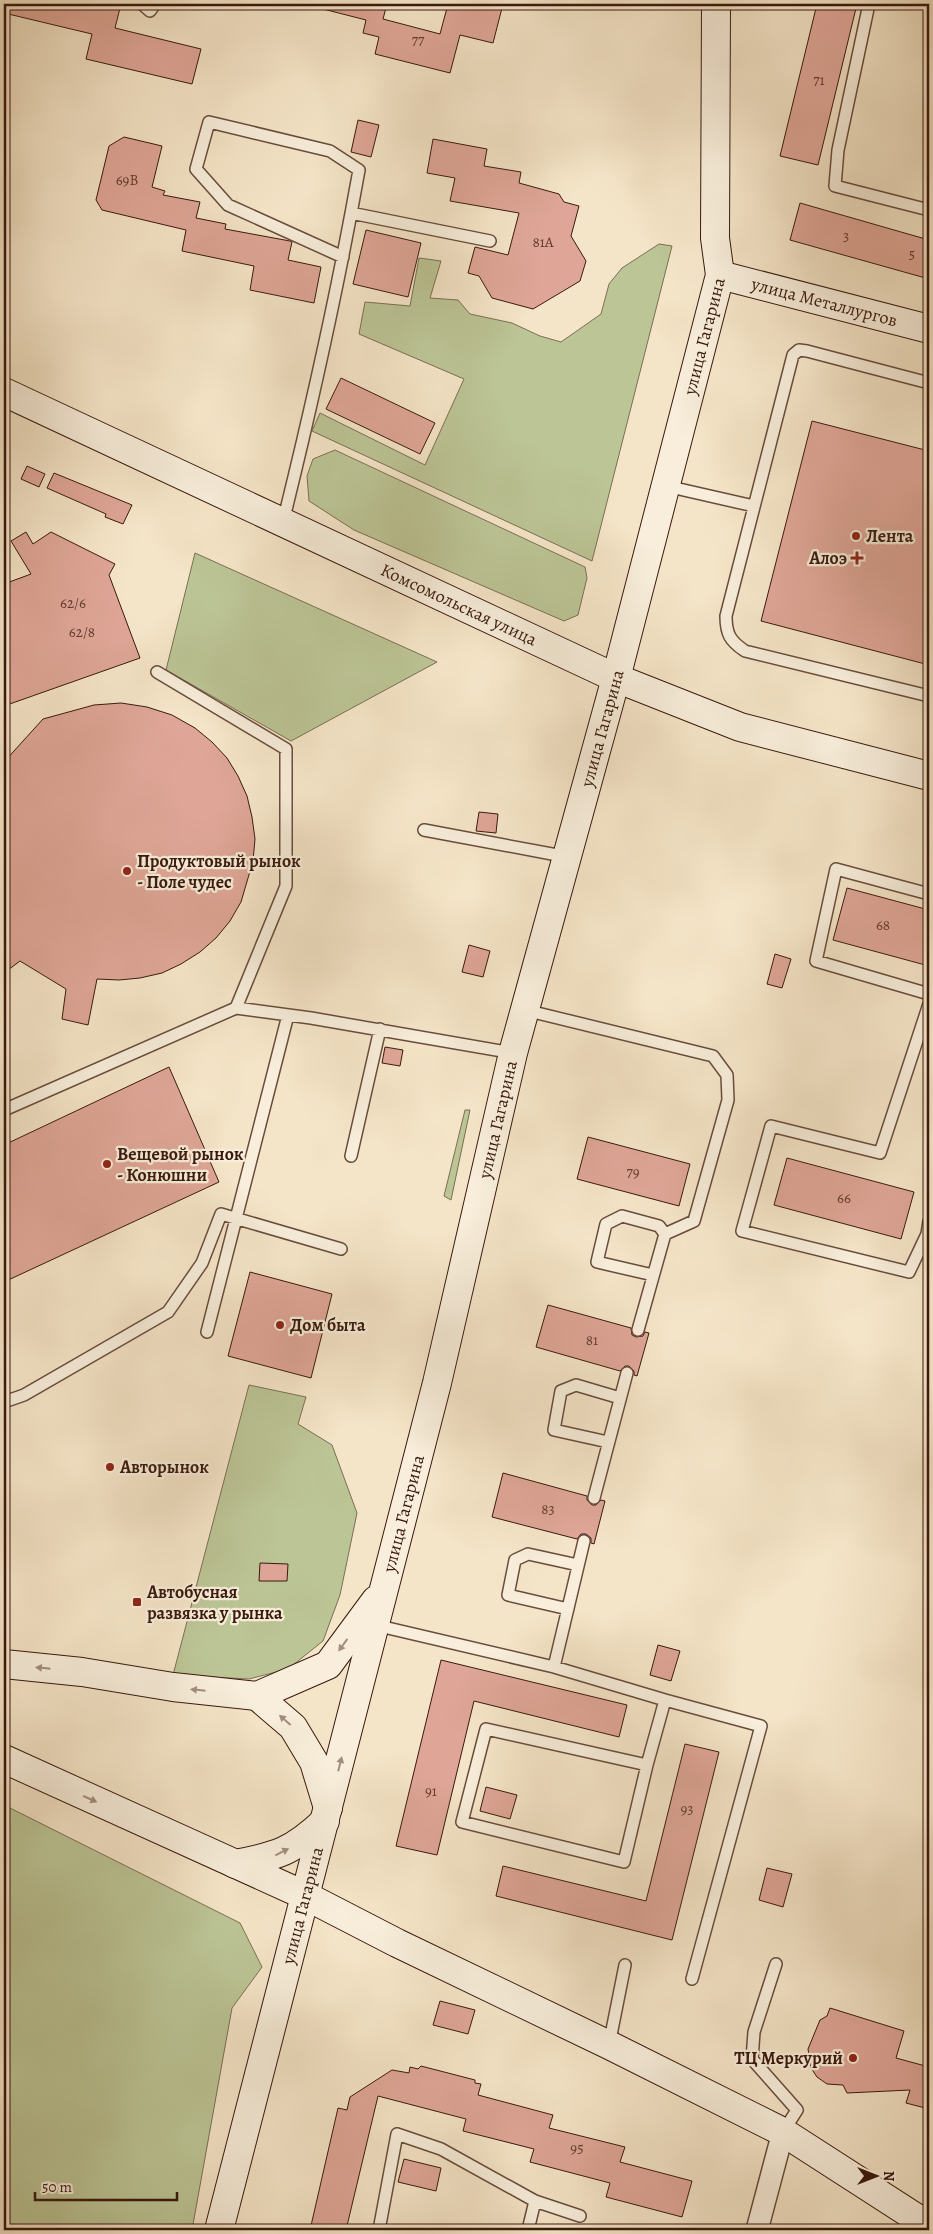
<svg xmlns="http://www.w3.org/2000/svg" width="933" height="2234" font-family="Alegreya,serif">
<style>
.green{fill:#bcc596;stroke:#7a6f52}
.building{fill:#dfa697;stroke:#39190d}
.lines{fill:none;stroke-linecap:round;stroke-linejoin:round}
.lane-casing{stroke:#684c3c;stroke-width:14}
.street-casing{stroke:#684c3c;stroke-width:24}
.secondary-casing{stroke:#39190d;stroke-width:30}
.lane{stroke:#f8eedb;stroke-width:11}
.street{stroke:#f8eedb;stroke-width:21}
.secondary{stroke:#f8eedb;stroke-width:28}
.oneway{fill:#a28e7e}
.poi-dot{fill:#8f2418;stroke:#f8eedb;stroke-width:2}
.labels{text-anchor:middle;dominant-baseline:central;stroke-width:4.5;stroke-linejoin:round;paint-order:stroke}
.number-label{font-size:15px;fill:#623c30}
.street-label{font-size:18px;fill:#39190d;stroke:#f8eedb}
.poi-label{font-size:18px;font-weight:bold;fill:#39190d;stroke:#f8eedb;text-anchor:start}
</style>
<rect width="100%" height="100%" fill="#f5e5c8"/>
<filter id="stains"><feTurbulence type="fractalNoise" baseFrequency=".004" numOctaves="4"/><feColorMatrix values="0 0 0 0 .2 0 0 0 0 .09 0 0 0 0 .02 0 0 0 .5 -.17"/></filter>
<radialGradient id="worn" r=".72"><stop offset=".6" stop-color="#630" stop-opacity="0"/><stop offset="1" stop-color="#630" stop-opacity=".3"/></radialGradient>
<!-- green -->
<path class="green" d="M 659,244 L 672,246 L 592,561 L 312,431 L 320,413 L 425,465 L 464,379 L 359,334 L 365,302 L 410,306 L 419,258 L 441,261 L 430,298 L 458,300 L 470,314 L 512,323 L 540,336 L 561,342 L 601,314 L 609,284 L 622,268 Z
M 335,450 L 585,567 L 587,578 L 578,615 L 564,621 L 354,530 L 309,501 L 307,476 L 313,459 Z
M 195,553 L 437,662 L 291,741 L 166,670 Z
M 465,1110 L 470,1110 L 451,1200 L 444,1196 Z
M 249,1385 L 306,1397 L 298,1424 L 332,1445 L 357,1513 L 340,1595 L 323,1641 L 288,1669 L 249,1679 L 173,1675 Z
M 4,1805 L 240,1923 L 262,1967 L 232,2008 L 192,2230 L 4,2230 Z"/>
<!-- building -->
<path class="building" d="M 4,4 L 121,4 L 115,28 L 201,49 L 192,84 L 86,59 L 92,34 L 4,13 Z
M 324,4 L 387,4 L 383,19 L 440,34 L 448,4 L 503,4 L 493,43 L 460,35 L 450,73 L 375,54 L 379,37 L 363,33 L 366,20 L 323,9 Z
M 817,4 L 857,4 L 818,165 L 780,156 Z
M 358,120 L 379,125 L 371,157 L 351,152 Z
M 124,137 L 162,146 L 152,187 L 165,191 L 163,195 L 200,202 L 196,218 L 226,224 L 225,229 L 290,241 L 292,242 L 288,260 L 321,267 L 314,303 L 250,290 L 254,266 L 182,251 L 186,230 L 102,210 L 96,200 L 109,146 Z
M 433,139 L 487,149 L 484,166 L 521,172 L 519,183 L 559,194 L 564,202 L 579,206 L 571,236 L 586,261 L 580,281 L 533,309 L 492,298 L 479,276 L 468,273 L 475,247 L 508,255 L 519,213 L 450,201 L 455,178 L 427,173 Z
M 800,203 L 929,240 L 929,279 L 790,240 Z
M 366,230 L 421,243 L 408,297 L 353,284 Z
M 341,378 L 435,423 L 420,454 L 326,409 Z
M 812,421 L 929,451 L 929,665 L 761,621 Z
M 27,466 L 45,474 L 39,487 L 21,479 Z
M 54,473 L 132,505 L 123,524 L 105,517 L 106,514 L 47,488 Z
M 26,532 L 33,544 L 51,532 L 115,564 L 109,575 L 140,658 L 4,706 L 4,584 L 31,574 L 11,541 Z
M 121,703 L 147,707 L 172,715 L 195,728 L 212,742 L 227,758 L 238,776 L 247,796 L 252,817 L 255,839 L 253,861 L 241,902 L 230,921 L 216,938 L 200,952 L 181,964 L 162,973 L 140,978 L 119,980 L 97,979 L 88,1025 L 62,1019 L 66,989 L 20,961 L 4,973 L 4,762 L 43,719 L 94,705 Z
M 479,812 L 498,814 L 496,833 L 476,831 Z
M 847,888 L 929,910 L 929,966 L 833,940 Z
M 469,945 L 490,951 L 483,977 L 462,972 Z
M 775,954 L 791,959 L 782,988 L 767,984 Z
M 385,1047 L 403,1050 L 400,1066 L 382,1063 Z
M 169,1067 L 219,1182 L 4,1282 L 4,1145 Z
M 588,1137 L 690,1164 L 679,1206 L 577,1179 Z
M 787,1158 L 914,1192 L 901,1239 L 774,1205 Z
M 250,1272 L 332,1294 L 311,1378 L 228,1356 Z
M 548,1305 L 631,1328 L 632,1335 L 636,1337 L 643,1336 L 645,1332 L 649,1333 L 637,1376 L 634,1375 L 634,1371 L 629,1366 L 625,1366 L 620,1371 L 536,1347 Z
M 503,1473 L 587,1496 L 587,1500 L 592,1505 L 596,1505 L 601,1500 L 605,1501 L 594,1544 L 591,1543 L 591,1538 L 586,1534 L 581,1534 L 577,1539 L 492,1517 Z
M 260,1563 L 288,1564 L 287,1581 L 259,1581 Z
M 658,1645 L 680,1651 L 671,1681 L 650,1675 Z
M 441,1660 L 627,1705 L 619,1737 L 474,1701 L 437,1855 L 396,1846 Z
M 685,1744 L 719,1752 L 672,1940 L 496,1896 L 503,1866 L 646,1901 Z
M 486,1787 L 517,1795 L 510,1819 L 480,1811 Z
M 767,1868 L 792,1874 L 783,1907 L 759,1900 Z
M 440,2001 L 475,2010 L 468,2034 L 433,2025 Z
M 830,2008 L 904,2031 L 896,2058 L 929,2067 L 929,2109 L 906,2103 L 910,2090 L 847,2093 L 843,2085 L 827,2084 L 817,2077 L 811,2068 L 808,2049 L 820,2020 L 827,2016 Z
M 421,2066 L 475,2080 L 475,2083 L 481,2084 L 478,2095 L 553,2115 L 549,2128 L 625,2147 L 620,2162 L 692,2181 L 682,2217 L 606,2197 L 610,2183 L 530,2162 L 534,2149 L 463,2131 L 466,2119 L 378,2096 L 346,2230 L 310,2230 L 338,2108 L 347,2110 L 350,2097 L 392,2070 L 409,2073 L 410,2067 L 418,2069 Z
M 404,2159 L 441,2168 L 436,2191 L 398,2182 Z"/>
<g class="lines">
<defs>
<path id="lane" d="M 142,4 L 150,11 L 155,4
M 869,4 L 838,150 L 835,186 L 929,210
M 351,213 L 490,241
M 929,383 L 807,351 L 799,350 L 793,355 L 726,616 C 726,634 730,641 745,651 L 929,696
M 666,486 L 754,506
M 283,522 C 312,405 338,288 359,170 L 330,151 L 209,122 L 196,169 L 228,205 L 343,257
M 157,672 L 286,749 L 286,886 L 236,1008
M 424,830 L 568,857
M 929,894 L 836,869 L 816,961 L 929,994
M 929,1004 L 880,1153 L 771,1126 L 742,1231 L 909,1272 L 927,1234 L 929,1221
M 525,1010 L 713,1056 L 727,1075 L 728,1100 L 694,1221 L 665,1234 L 638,1330
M 4,1110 L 236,1008 L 311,1018 L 513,1053
M 351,1156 L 380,1029
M 653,1275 L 597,1262 L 606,1224 L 622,1216 L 659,1226 L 665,1234
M 207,1332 L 288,1015
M 4,1402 L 24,1395 L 168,1312 L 202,1263 L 221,1214 L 341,1249
M 608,1442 L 554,1430 L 561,1391 L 576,1385 L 620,1398
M 594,1498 L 627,1373
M 568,1609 L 508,1595 L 515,1560 L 528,1554 L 578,1565
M 375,1625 L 554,1667 L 665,1700 L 647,1765 L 486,1729 L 462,1822 L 624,1862 L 647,1765
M 554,1667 L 584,1541
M 665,1700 L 761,1726 L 692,1979
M 776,1964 L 754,2032 L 752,2059 L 797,2110 L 783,2132
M 609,2045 L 625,1965
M 379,2230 L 397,2134 L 441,2149 L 535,2201 L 580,2216
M 528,2230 L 535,2201"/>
<path id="street" d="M 757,2230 L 783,2132"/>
<g id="secondary">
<path id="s1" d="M 720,275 L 929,329"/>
<path id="s2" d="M 4,392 L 616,678 L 740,727 L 929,776"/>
<path d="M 4,1664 L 82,1672 L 173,1687 L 257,1696 L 328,1665 L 376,1600"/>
<path d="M 257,1696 L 293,1727 L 314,1762 L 328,1808"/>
<path d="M 4,1759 L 304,1895 L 397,1943 L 609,2045 L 783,2132 L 929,2226"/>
<path d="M 235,1864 C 278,1856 293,1851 325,1821"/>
<path id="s3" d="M 219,2230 L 437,1383 L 513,1053 L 616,678 L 720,275 L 715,238 L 716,4"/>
</g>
</defs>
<!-- lane casing -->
<use href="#lane" class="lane-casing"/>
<!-- street casing -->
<use href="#street" class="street-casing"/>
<!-- secondary casing -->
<use href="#secondary" class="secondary-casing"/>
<!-- lane -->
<use href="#lane" class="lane"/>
<!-- street -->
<use href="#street" class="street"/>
<!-- secondary -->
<use href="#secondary" class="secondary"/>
</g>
<!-- one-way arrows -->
<defs><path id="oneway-solid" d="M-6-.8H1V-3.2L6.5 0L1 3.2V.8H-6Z" transform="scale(1.25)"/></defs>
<g class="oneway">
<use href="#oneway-solid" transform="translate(343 1645) rotate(126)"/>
<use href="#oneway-solid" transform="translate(43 1668) rotate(-174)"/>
<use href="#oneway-solid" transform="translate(198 1690) rotate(-174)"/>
<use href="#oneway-solid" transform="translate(285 1720) rotate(-139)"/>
<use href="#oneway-solid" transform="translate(340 1764) rotate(-76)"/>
<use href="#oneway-solid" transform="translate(90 1799) rotate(24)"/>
<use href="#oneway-solid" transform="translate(282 1852) rotate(-27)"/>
</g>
<!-- markers -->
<g class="poi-dot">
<circle cx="856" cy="536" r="5"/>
<path d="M854.5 550.5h5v5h5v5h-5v5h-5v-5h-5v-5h5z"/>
<circle cx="127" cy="871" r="5"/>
<circle cx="107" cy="1164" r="5"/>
<circle cx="280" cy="1325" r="5"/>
<circle cx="110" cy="1467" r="5"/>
<rect x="132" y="1597" width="10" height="10" rx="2.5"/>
<circle cx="853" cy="2058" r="5"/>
</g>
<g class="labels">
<!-- number labels -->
<g class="number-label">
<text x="418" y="40">77</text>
<text x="819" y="80">71</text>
<text x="127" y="180">69В</text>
<text x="846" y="236">3</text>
<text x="543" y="242">81А</text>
<text x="912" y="254">5</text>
<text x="73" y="603">62/6</text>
<text x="82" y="632">62/8</text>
<text x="883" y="925">68</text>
<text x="633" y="1172">79</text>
<text x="844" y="1198">66</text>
<text x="592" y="1340">81</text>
<text x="548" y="1509">83</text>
<text x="431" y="1791">91</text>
<text x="687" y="1809">93</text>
<text x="577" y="2148">95</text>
</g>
<!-- street labels -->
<g class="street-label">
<text stroke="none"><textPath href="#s1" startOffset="108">улица Металлургов</textPath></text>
<text stroke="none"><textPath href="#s3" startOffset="1955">улица Гагарина</textPath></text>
<text stroke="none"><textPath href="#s2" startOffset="502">Комсомольская улица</textPath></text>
<text stroke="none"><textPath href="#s3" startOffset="1550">улица Гагарина</textPath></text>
<text stroke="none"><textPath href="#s3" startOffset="1145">улица Гагарина</textPath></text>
<text stroke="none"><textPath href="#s3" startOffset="740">улица Гагарина</textPath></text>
<text stroke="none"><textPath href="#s3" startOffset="335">улица Гагарина</textPath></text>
</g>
<!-- poi labels -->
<g class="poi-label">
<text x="866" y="536">Лента</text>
<text x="847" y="558" text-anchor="end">Алоэ</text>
<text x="137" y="861">Продуктовый рынок<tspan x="137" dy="21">- Поле чудес</tspan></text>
<text x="117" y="1154">Вещевой рынок<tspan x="117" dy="21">- Конюшни</tspan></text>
<text x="290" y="1325">Дом быта</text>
<text x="120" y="1467">Авторынок</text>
<text x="147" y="1592">Автобусная<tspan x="147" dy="21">развязка у рынка</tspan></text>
<text x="843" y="2058" text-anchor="end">ТЦ Меркурий</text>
</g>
</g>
<!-- margin -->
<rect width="933" height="2234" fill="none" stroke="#f5e5c8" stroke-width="20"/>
<rect x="5" y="5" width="923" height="2224" fill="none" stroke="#39190d" stroke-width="2.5"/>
<rect x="10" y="10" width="913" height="2214" fill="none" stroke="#39190d"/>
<!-- north arrow -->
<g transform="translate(876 2176) rotate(90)" stroke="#f8eedb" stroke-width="4" paint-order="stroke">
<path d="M0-4L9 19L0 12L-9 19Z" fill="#39190d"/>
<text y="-8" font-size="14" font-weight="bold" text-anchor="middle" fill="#39190d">N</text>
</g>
<!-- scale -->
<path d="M35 2192v8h142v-8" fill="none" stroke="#39190d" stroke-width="2.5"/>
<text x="42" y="2192" font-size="15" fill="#39190d" stroke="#f8eedb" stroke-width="4" paint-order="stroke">50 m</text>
<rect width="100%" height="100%" filter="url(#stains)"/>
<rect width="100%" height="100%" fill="url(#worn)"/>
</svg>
